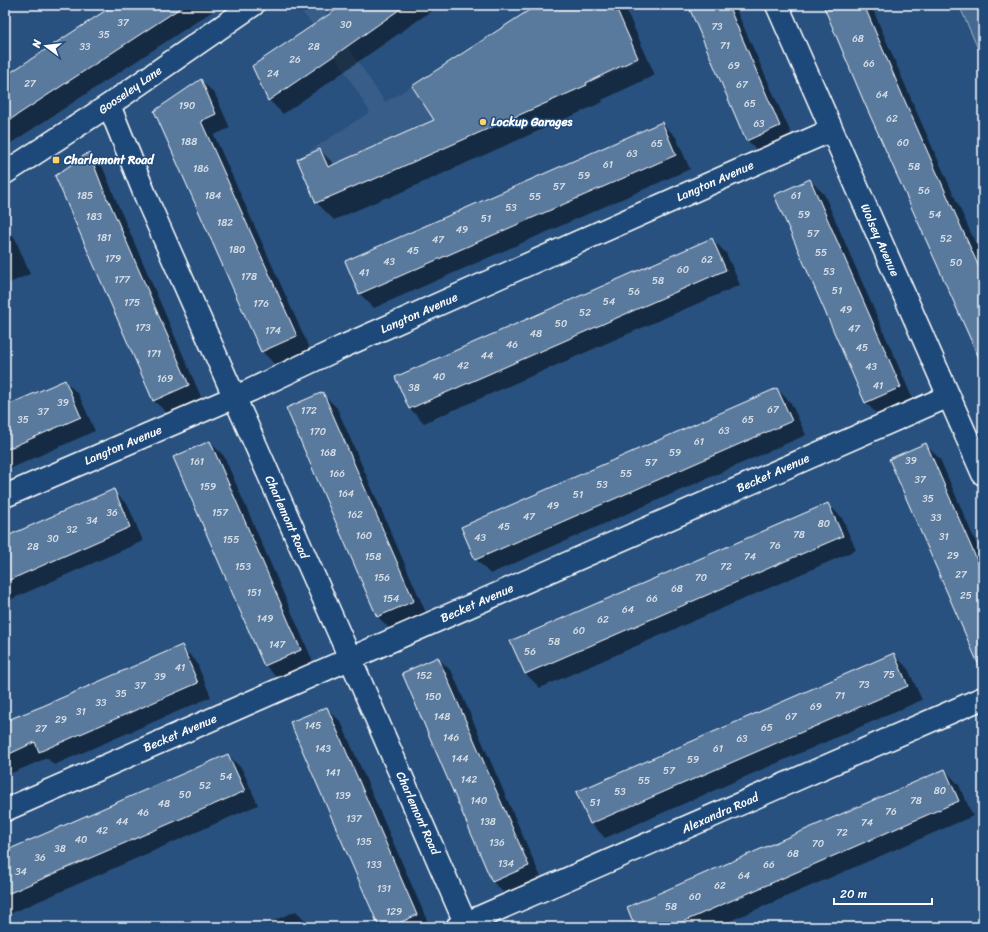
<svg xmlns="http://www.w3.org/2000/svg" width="988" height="932" font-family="Sriracha,sans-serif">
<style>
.built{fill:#375d88}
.green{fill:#446890;stroke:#a2b4c8}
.shadow{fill:#0007}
.building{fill:#5a7a9d;stroke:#fff}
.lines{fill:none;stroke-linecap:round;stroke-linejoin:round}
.street-casing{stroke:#fff;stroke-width:25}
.street{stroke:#1f4a7a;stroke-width:22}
.poi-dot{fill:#ffd166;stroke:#1f4a7a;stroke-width:1.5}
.labels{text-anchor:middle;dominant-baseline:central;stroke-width:3;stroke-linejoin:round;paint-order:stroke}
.number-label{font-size:10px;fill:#d6dee6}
.street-label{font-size:12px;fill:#fff;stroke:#1f4a7a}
.poi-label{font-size:12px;font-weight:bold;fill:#fff;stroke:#1f4a7a;text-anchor:start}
</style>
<rect width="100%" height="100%" fill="#28517f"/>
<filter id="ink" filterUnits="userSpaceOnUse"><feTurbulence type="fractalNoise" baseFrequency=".025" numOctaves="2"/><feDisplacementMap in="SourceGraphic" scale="8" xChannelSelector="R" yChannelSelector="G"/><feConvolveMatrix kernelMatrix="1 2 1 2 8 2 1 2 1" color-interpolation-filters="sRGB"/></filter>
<g filter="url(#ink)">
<!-- built -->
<path class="built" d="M 310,5 L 320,5 L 385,102 L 412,86 L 615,5 L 640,61 L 370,181 L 316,203 L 297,159 L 370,112 L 335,56 L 313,25 L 301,11 Z"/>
<!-- green -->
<path class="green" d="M 959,5 L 983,5 L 983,60 Z"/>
<!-- shadow -->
<path class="shadow" d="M 116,5 L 222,5 L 5,147 L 5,77 Z
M 345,5 L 440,5 L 283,114 L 269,100 Z
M 539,5 L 624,5 L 655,75 L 602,100 L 603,102 L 388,198 L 387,197 L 334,220 L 317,203 L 298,160 L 320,150 L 335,165 L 435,121 Z
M 689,5 L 734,5 L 794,140 L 761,154 L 747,140 Z
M 824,5 L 871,5 L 918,115 L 983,260 L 983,366 Z
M 201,80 L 215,94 L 230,128 L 214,135 L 310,350 L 276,366 L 262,351 L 155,112 Z
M 662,123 L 676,137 L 690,169 L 374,308 L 360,294 L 346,262 Z
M 89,154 L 103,168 L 121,212 L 122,214 L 202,399 L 168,414 L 153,400 Z
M 810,180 L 824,194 L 914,402 L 880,417 L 866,403 Z
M 5,228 L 15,238 L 30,274 L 5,285 Z
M 712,239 L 726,253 L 740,285 L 424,423 L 410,409 L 396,377 Z
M 65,381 L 79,395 L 95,431 L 5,471 L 5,407 Z
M 777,389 L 791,403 L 806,435 L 490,574 L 476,559 Z
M 323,394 L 337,408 L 427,615 L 392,631 L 378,617 L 288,409 Z
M 210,442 L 224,456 L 314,664 L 279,680 L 265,665 Z
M 926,445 L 940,459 L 983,559 L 983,670 Z
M 113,491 L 128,505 L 143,541 L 5,602 L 5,538 Z
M 828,504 L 842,518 L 856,550 L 540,688 L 526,674 L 512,642 Z
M 181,647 L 196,661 L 211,697 L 54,765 L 47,758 L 5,776 L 5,718 L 6,717 L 9,720 L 43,707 Z
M 894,654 L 908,669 L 922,700 L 605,838 L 591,823 Z
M 438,658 L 452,672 L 542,880 L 507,896 L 493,882 L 403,674 Z
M 326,708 L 341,722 L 430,927 L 380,927 Z
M 228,755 L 242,769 L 258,805 L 5,916 L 5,852 Z
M 945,770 L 959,785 L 973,816 L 716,927 L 637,927 Z
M 296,911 L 310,925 L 311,927 L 259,927 Z
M 554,924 L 557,927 L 548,927 Z"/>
<!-- building -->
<path class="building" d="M 114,5 L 185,5 L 5,123 L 5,76 Z
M 343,5 L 406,5 L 335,55 L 268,101 L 252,66 Z
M 537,5 L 615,5 L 638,58 L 586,83 L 587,85 L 370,181 L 369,180 L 316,203 L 297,159 L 320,149 L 328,167 L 434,120 L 412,86 Z
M 688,5 L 728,5 L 780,126 L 746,141 Z
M 823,5 L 864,5 L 904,99 L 983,276 L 983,367 L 864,102 Z
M 201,79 L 216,114 L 201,121 L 297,336 L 261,352 L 154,111 Z
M 662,122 L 676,155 L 359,294 L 345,261 Z
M 89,152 L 107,199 L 108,199 L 189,385 L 153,401 L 55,176 Z
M 810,179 L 901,387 L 865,403 L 774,195 Z
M 712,238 L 726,270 L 409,409 L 395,377 Z
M 65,380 L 81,417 L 5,450 L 5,406 Z
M 777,388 L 792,421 L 475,560 L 461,527 Z
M 323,392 L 414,601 L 377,617 L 286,408 Z
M 210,441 L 301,650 L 264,666 L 173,457 Z
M 926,443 L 983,574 L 983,675 L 889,459 Z
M 114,489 L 130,527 L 5,582 L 5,537 Z
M 828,503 L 843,536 L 525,674 L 510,641 Z
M 182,645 L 198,683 L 39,752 L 35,742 L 5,756 L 5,721 L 43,706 Z
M 894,653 L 908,686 L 590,824 L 576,792 Z
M 438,657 L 529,866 L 492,882 L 402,673 Z
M 327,707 L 417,915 L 390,927 L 379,927 L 290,722 Z
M 228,754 L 245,791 L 5,895 L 5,851 Z
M 945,769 L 959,801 L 671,927 L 635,927 L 627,907 Z"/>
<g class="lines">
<defs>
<path id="street" d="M 777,5 L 983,474
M 109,105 L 148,202 L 350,658 L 467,927
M 5,173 L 109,105 L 253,5
M 5,496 L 251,390 L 342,347 L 738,171 L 832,130
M 5,810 L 949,396
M 457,927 L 983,698"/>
</defs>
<!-- street casing -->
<use href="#street" class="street-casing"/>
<!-- street -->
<use href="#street" class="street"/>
</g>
</g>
<!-- markers -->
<g class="poi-dot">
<circle cx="483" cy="122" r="4"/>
<rect x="52" y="156" width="8" height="8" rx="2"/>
</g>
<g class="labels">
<!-- number labels -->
<g class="number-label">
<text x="123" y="23">37</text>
<text x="346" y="25">30</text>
<text x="717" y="27">73</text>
<text x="104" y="35">35</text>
<text x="858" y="39">68</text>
<text x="725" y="46">71</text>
<text x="85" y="47">33</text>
<text x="314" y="47">28</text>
<text x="295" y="60">26</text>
<text x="869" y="64">66</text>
<text x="734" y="66">69</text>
<text x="273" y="74">24</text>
<text x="30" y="84">27</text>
<text x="742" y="85">67</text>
<text x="882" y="95">64</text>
<text x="750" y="104">65</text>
<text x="187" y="106">190</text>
<text x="892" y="119">62</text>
<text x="759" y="124">63</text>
<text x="189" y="142">188</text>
<text x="903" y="143">60</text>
<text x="657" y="144">65</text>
<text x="632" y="154">63</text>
<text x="608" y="165">61</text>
<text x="914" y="167">58</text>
<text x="201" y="169">186</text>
<text x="584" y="176">59</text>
<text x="559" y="187">57</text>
<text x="924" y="191">56</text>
<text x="85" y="196">185</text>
<text x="213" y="196">184</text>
<text x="796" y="196">61</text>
<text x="535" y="197">55</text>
<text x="511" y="208">53</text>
<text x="804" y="215">59</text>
<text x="935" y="215">54</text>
<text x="94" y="217">183</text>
<text x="486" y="219">51</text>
<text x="225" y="223">182</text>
<text x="462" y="230">49</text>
<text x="813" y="234">57</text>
<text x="104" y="238">181</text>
<text x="946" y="239">52</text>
<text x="438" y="240">47</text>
<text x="237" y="250">180</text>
<text x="413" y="251">45</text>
<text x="821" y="253">55</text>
<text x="113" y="259">179</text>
<text x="707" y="260">62</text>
<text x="389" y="262">43</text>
<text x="956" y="263">50</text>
<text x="683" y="270">60</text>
<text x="829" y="272">53</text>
<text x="364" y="273">41</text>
<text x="249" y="277">178</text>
<text x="122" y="280">177</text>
<text x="658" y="281">58</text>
<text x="837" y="291">51</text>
<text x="634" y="292">56</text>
<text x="609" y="302">54</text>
<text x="132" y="303">175</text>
<text x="261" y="304">176</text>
<text x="846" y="310">49</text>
<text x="585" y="313">52</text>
<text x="561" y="324">50</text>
<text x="143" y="328">173</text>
<text x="854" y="329">47</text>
<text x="273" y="331">174</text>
<text x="536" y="334">48</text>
<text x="512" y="345">46</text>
<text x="862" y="348">45</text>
<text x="154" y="354">171</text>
<text x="487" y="356">44</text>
<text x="463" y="366">42</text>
<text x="871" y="367">43</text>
<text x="439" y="377">40</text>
<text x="165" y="379">169</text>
<text x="878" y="386">41</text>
<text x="414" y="388">38</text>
<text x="63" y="403">39</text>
<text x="773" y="410">67</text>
<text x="309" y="411">172</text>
<text x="43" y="412">37</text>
<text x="23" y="420">35</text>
<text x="748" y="420">65</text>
<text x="724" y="431">63</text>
<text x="318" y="432">170</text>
<text x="699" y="442">61</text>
<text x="328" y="453">168</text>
<text x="675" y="453">59</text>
<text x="911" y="461">39</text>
<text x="197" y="462">161</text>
<text x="651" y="463">57</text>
<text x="337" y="474">166</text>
<text x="626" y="474">55</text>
<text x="920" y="480">37</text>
<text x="602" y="485">53</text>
<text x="208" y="487">159</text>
<text x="346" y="494">164</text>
<text x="578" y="495">51</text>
<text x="928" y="499">35</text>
<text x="553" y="506">49</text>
<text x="112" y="513">36</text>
<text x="220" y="513">157</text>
<text x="355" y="515">162</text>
<text x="529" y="517">47</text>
<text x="936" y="518">33</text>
<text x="92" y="521">34</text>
<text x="824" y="524">80</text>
<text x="504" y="527">45</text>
<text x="72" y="530">32</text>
<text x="799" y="535">78</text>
<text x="364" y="536">160</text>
<text x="944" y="537">31</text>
<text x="480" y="538">43</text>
<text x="53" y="539">30</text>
<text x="231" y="540">155</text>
<text x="775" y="546">76</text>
<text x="33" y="547">28</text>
<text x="953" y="556">29</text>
<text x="373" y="557">158</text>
<text x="750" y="557">74</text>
<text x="243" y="567">153</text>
<text x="726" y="567">72</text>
<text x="961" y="575">27</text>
<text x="382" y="578">156</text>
<text x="701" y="578">70</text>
<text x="677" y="589">68</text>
<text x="254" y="593">151</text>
<text x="966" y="596">25</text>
<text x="391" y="599">154</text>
<text x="652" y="599">66</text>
<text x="628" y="610">64</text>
<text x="265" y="619">149</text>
<text x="603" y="620">62</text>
<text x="579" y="631">60</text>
<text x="554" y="642">58</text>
<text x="277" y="645">147</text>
<text x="530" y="652">56</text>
<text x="180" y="668">41</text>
<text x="889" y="675">75</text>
<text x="424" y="676">152</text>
<text x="160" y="677">39</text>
<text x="864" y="685">73</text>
<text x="140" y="686">37</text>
<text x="121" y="694">35</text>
<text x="840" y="696">71</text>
<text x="433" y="697">150</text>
<text x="101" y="703">33</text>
<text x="816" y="707">69</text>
<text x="81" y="712">31</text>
<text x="442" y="717">148</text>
<text x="791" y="717">67</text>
<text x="61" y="720">29</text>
<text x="313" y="726">145</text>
<text x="767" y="728">65</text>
<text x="41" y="729">27</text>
<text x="451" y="738">146</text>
<text x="742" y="739">63</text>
<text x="323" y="749">143</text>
<text x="718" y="749">61</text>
<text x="460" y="759">144</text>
<text x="693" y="760">59</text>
<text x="669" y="771">57</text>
<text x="333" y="773">141</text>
<text x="226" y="777">54</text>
<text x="469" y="780">142</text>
<text x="644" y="781">55</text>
<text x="205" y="786">52</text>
<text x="940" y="791">80</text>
<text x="620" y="792">53</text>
<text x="185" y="795">50</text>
<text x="343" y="796">139</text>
<text x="479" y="801">140</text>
<text x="916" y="801">78</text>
<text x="595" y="803">51</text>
<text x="164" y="804">48</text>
<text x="891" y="812">76</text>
<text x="143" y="813">46</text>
<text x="354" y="819">137</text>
<text x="122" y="822">44</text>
<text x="488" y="822">138</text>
<text x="867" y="823">74</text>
<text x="102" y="831">42</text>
<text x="842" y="833">72</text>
<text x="81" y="840">40</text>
<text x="364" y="842">135</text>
<text x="497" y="843">136</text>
<text x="818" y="844">70</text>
<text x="60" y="849">38</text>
<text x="793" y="854">68</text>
<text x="40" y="858">36</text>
<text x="506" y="864">134</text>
<text x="374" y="865">133</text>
<text x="769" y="865">66</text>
<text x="21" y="872">34</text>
<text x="744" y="876">64</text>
<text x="720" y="886">62</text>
<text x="384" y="889">131</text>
<text x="695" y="897">60</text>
<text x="671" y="907">58</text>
<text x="394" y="912">129</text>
</g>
<!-- street labels -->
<g class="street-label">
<text transform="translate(130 90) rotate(-35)">Gooseley Lane</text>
<text transform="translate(715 181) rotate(-24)">Langton Avenue</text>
<text transform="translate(880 240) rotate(66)">Wolsey Avenue</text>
<text transform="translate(419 313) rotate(-24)">Langton Avenue</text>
<text transform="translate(123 445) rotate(-23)">Langton Avenue</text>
<text transform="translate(773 473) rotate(-24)">Becket Avenue</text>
<text transform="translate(287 517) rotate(66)">Charlemont Road</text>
<text transform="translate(477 603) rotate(-24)">Becket Avenue</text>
<text transform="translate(180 733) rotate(-23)">Becket Avenue</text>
<text transform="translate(418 813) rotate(66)">Charlemont Road</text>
<text transform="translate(720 813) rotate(-24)">Alexandra Road</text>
</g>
<!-- poi labels -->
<g class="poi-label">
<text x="491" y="122">Lockup Garages</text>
<text x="64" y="160">Charlemont Road</text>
</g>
</g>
<!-- margin -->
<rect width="988" height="932" fill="none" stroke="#1f4a7a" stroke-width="20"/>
<rect x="10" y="10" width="968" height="912" fill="none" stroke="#fff" stroke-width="1.5" filter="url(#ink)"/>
<!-- north arrow -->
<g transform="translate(46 46) rotate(285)" stroke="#1f4a7a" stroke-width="3" paint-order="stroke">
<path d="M0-3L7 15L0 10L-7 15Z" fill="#ffffff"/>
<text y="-6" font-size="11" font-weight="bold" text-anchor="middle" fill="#ffffff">N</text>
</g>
<!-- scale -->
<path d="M834 898v6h98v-6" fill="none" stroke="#ffffff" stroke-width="2"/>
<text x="840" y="898" font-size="12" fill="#ffffff" stroke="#1f4a7a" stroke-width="3" paint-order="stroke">20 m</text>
</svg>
